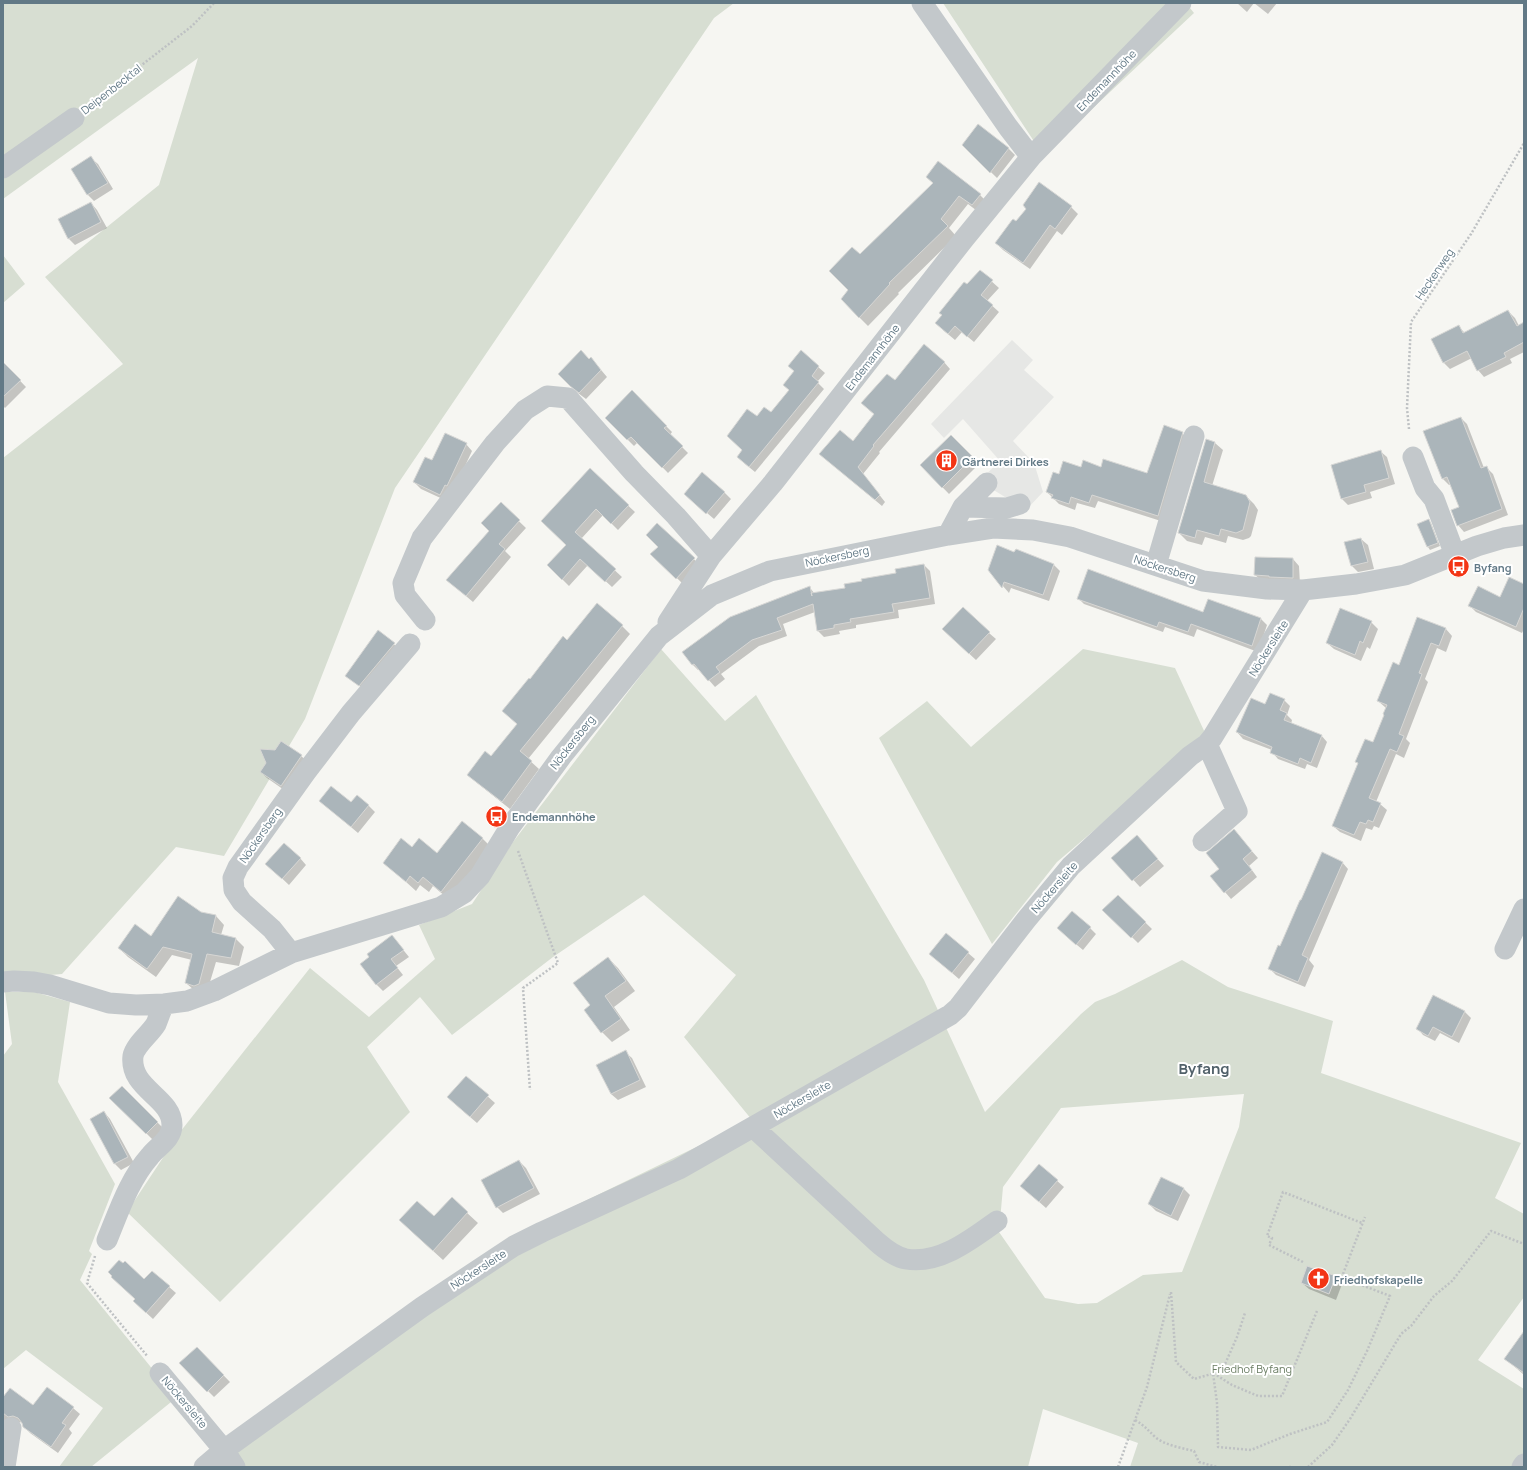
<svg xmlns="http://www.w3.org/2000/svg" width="1527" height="1470" font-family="Manrope,sans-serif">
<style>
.built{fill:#e6e7e5}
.green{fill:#d7ded2;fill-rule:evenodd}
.shadow{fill:#0003}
.building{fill:#abb5ba;stroke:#d7d7d5}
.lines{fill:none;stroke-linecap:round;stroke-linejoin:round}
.path{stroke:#bec1c3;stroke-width:2.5;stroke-dasharray:2 2;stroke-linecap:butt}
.minor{stroke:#c3c8cb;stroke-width:21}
.labels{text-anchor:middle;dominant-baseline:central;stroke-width:4;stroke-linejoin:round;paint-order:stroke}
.street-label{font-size:11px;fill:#627986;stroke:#fff}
.poi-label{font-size:11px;font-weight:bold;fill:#627986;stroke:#fff;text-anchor:start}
.park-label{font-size:11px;fill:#697c62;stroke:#fff}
.district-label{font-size:15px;font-weight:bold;fill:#51616a;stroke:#fff}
</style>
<rect width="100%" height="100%" fill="#f6f6f2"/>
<!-- built -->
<path class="built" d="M 1012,340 L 1033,360 L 1024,370 L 1054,397 L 1013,441 L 1034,463 L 1043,492 L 1026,510 L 979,481 L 1000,461 L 963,419 L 944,438 L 931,424 Z"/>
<!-- green -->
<path class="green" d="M 3,3 L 734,3 L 714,18 L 395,488 L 305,719 L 224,856 L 176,847 L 62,974 L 3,979 L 3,458 L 123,364 L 45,277 L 159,185 L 198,58 L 3,199 Z
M 943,3 L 1186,3 L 1194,13 L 1043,155 Z
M 3,255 L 25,284 L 3,303 Z
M 661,649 L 725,721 L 756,695 L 924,980 L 985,1112 L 1081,1014 L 1095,1002 L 1115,994 L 1182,960 L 1228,987 L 1333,1021 L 1321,1073 L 1521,1143 L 1495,1198 L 1524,1214 L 1524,1297 L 1478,1360 L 1524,1389 L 1524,1467 L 1130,1467 L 1138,1443 L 1043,1409 L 1028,1467 L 230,1467 L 224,1457 L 552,1217 L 752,1120 L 684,1037 L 736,975 L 644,895 L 553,957 L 452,1035 L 420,997 L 367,1047 L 410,1112 L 220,1302 L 127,1212 L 180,1132 L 310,968 L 369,1017 L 435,959 L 419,925 L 472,904 L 513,842 ZM 1244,1094 L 1239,1127 L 1182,1272 L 1143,1275 L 1097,1303 L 1078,1304 L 1045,1298 L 999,1232 L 1003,1187 L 1061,1108 Z
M 1083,649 L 1175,668 L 1206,735 L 1057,862 L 992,944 L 879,738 L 927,701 L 971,747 Z
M 5,992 L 34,992 L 70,1002 L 58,1082 L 115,1184 L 89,1251 L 92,1254 L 80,1280 L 176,1398 L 91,1467 L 59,1467 L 103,1408 L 26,1350 L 3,1369 L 3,1056 L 12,1044 Z"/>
<!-- shadow -->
<path class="shadow" d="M 1237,3 L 1254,3 L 1247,12 Z
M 1254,3 L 1277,3 L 1268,14 Z
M 963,145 L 1008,148 L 1015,155 L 997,178 Z
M 91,158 L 98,164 L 113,189 L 94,201 L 88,195 Z
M 934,184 L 980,195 L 989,204 L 981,214 L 968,204 L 949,228 L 956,236 L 898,293 L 899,294 L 868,326 L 859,317 L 849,290 L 860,256 Z
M 91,203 L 97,210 L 107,228 L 75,245 L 68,238 Z
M 1071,207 L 1078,214 L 1062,235 L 1057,231 L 1030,269 L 1003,250 L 996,243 Z
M 980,271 L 999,288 L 987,301 L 999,312 L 974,342 L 962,332 L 955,340 L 943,330 L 943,316 Z
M 1508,311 L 1515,318 L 1519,326 L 1524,330 L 1524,352 L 1510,359 L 1512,363 L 1484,377 L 1478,370 L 1472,358 L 1450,369 L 1444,363 L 1459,327 L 1465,333 Z
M 801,352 L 825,373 L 817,382 L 824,389 L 755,472 L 744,463 L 743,450 L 757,418 L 771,414 L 790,391 Z
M 591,358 L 607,377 L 586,399 L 578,393 L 559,374 Z
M 944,362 L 950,369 L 879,452 L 880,453 L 863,474 L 885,502 L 882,506 L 827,460 L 853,443 L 875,415 L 869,410 L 895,382 Z
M 3,363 L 26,387 L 5,408 L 3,406 Z
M 632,392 L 672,432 L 670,435 L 688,453 L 668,473 L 638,442 L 634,446 L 606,418 Z
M 1461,418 L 1467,424 L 1484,468 L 1486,467 L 1493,474 L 1508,515 L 1464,532 L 1458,525 L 1460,507 L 1451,484 L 1449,485 L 1442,478 Z
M 1182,433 L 1188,439 L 1164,522 L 1098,501 L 1095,508 L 1077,503 L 1075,510 L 1059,504 L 1047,492 L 1060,475 L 1102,468 L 1147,474 Z
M 951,436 L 979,464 L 949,494 L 921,465 Z
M 1215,443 L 1223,450 L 1212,486 L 1246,496 L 1254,504 L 1258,510 L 1251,536 L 1249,538 L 1243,540 L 1228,536 L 1226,543 L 1205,537 L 1202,545 L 1187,541 L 1179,533 Z
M 466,444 L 472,451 L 453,492 L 447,501 L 421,489 L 414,482 L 432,462 Z
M 1380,451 L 1387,457 L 1395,484 L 1370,492 L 1372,498 L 1348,505 L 1342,499 L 1332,466 Z
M 590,470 L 635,512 L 618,530 L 603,515 L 581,539 L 622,577 L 612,587 L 588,565 L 569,586 L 555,572 L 567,545 Z
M 724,492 L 731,499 L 714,519 L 692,500 Z
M 501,504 L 526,528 L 505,551 L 511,557 L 473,602 L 447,580 L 491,531 Z
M 1428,520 L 1431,523 L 1440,546 L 1430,550 L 1428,547 L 1419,524 Z
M 657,524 L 700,565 L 682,583 L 652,554 L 659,547 Z
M 1361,539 L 1368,545 L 1374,569 L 1358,572 L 1352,566 L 1346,543 Z
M 1293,559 L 1299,566 L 1300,584 L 1262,581 L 1255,575 Z
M 1053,564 L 1060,571 L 1049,601 L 1011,588 L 1009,593 L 989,570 Z
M 924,565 L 930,571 L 935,604 L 898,610 L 899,618 L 856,625 L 856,628 L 839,631 L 840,634 L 824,637 L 818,631 L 815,612 L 783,624 L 787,636 L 759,646 L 721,674 L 725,679 L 715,687 L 700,670 L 698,670 L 692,664 L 810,588 L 815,594 L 846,589 Z
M 1524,585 L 1524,629 L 1522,633 L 1476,612 L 1470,606 L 1500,598 Z
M 1078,598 L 1203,614 L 1208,600 L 1261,619 L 1267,625 L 1258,652 L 1197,629 L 1194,637 L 1165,627 L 1163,632 L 1084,604 Z
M 1418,618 L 1446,629 L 1452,636 L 1446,652 L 1437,648 L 1425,679 L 1428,682 L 1406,739 L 1410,743 L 1404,758 L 1396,754 L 1376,802 L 1380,804 L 1387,810 L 1379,828 L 1374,826 L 1372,830 L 1366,828 L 1361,841 L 1340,832 L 1333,826 L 1373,743 L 1385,715 L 1386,708 L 1378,701 L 1400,666 Z
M 1371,622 L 1378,629 L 1370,649 L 1367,647 L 1361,661 L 1334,649 L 1327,643 Z
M 622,626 L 630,634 L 528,759 L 539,769 L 510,809 L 476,782 L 468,774 L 491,758 L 518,724 L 530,681 L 567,641 Z
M 378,632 L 401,650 L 366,691 L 346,676 Z
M 989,633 L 996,639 L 976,660 L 950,636 Z
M 1284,700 L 1290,706 L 1287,715 L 1292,720 L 1291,724 L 1321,735 L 1327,742 L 1317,768 L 1307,764 L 1305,769 L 1278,759 L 1272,752 L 1272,750 L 1243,739 L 1237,732 L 1266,705 Z
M 301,756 L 308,762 L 287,792 L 267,778 L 261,772 Z
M 320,801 L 368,805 L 375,812 L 358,833 Z
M 1234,831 L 1258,858 L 1249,866 L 1257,877 L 1231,899 L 1225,892 Z
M 482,838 L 492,848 L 452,902 L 433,886 L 429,892 L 420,885 L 416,891 L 384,862 L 412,849 L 437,855 Z
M 1143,843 L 1164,866 L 1140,887 L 1113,858 Z
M 300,858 L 306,865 L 289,885 L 273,870 Z
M 1342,862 L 1348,869 L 1309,960 L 1314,966 L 1305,987 L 1276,975 L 1270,969 L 1280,947 Z
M 1118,896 L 1152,929 L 1138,943 L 1104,910 Z
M 201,913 L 216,916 L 224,925 L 221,935 L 236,939 L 244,947 L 239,966 L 216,962 L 207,992 L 195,991 L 186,983 L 192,960 L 172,955 L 156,977 L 128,957 L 119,948 L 151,937 Z
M 1090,928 L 1096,934 L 1083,950 L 1065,935 Z
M 946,934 L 975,959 L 959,979 L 930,954 Z
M 392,936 L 409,957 L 396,966 L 403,975 L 383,991 L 376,984 L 371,957 Z
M 608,958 L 618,968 L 635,991 L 614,1007 L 630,1030 L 612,1042 L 602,1032 L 591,1005 Z
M 1434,996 L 1465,1012 L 1471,1018 L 1459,1043 L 1440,1033 L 1435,1041 L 1423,1035 L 1417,1028 Z
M 625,1052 L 632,1058 L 646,1087 L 618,1100 L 611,1094 L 598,1065 Z
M 466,1077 L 495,1103 L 477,1123 L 455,1104 Z
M 122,1087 L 164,1129 L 153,1140 L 111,1098 Z
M 104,1112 L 110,1119 L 134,1163 L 121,1170 L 115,1164 Z
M 519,1161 L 526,1168 L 540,1194 L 503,1213 L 497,1207 Z
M 1039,1165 L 1064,1187 L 1046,1208 L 1021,1186 Z
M 1162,1178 L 1184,1189 L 1190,1195 L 1178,1221 L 1156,1211 L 1149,1204 Z
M 452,1199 L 478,1223 L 443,1260 L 410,1230 L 434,1218 Z
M 1308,1268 L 1336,1277 L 1342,1284 L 1336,1300 L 1309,1289 L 1302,1283 Z
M 152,1272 L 176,1293 L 153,1319 L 141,1308 L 136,1299 L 145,1281 Z
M 1524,1333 L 1524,1375 L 1506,1359 Z
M 197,1348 L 230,1382 L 214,1397 L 181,1364 Z
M 3,1399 L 33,1406 L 73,1408 L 80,1414 L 69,1429 L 72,1433 L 58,1453 L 30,1433 L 24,1426 L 23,1424 L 20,1422 L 14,1423 L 10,1425 L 3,1420 Z"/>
<!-- building -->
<path class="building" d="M 978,124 L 1009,148 L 990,173 L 962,145 Z
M 91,156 L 108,183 L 87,195 L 71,169 Z
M 938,161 L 981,194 L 972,205 L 959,196 L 941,219 L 948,226 L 889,283 L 890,284 L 859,318 L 841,299 L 848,290 L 829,271 L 852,247 L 860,254 L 933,183 L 926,177 Z
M 1039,182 L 1072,206 L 1055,229 L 1050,225 L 1023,263 L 995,243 L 1012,220 L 1013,219 L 1016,221 L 1026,209 L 1023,205 Z
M 91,202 L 101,222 L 68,239 L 58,219 Z
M 980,270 L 993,280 L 981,295 L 993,305 L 967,337 L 955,326 L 948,334 L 935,323 L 942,315 L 939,313 L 964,282 L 967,284 Z
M 1508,310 L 1517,326 L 1524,322 L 1524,342 L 1504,353 L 1506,357 L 1477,371 L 1467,351 L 1443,363 L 1431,339 L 1459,325 L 1463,333 Z
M 924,344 L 945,362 L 873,445 L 874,446 L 858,467 L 880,495 L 875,500 L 819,454 L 840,430 L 853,441 L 874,414 L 861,403 L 887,374 L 895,380 Z
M 581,350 L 589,359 L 591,357 L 601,370 L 579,393 L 570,386 L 558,374 Z
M 801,350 L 819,366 L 812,376 L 819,382 L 749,467 L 737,457 L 742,450 L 727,436 L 747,409 L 757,416 L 764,407 L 771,412 L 789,390 L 783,385 L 794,371 L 788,366 Z
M 3,362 L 21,380 L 3,397 Z
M 632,390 L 667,426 L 664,428 L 683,446 L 662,468 L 631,437 L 627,440 L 605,418 Z
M 1461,417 L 1481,468 L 1487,466 L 1502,509 L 1457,526 L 1451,510 L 1459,507 L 1447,477 L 1442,479 L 1423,431 Z
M 1164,425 L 1183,432 L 1158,516 L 1092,495 L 1089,503 L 1071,497 L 1069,504 L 1051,498 L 1053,495 L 1046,492 L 1053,472 L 1059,474 L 1063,461 L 1081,467 L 1083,460 L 1101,467 L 1103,459 L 1147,473 Z
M 445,433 L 467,443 L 447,486 L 445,485 L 440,495 L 413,482 L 425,457 L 432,460 Z
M 951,435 L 973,457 L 942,488 L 920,465 Z
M 1206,439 L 1215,442 L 1204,482 L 1246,495 L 1250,502 L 1243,530 L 1236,533 L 1221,529 L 1219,536 L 1197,530 L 1195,538 L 1178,533 Z
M 1381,450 L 1389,478 L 1364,485 L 1366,492 L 1341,499 L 1331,465 Z
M 590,468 L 629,505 L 611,524 L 596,509 L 575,532 L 616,569 L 605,582 L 580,559 L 562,580 L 547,565 L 566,545 L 541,521 Z
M 702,472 L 725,492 L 706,514 L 684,494 Z
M 501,502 L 520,520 L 499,544 L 505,549 L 466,596 L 446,580 L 489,531 L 481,523 Z
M 1429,519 L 1438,543 L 1427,547 L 1417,524 Z
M 657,523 L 695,558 L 676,579 L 650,554 L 658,547 L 646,535 Z
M 1361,538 L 1368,562 L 1351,566 L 1344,542 Z
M 997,545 L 1014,552 L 1016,549 L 1054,564 L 1043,595 L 1004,582 L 1002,588 L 988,570 Z
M 1255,557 L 1293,558 L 1293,578 L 1269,577 L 1269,576 L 1254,575 Z
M 924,564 L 930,598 L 892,604 L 894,612 L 850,619 L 851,622 L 834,625 L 834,628 L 817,631 L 813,604 L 777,618 L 782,630 L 752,640 L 716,667 L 720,672 L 708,681 L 694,664 L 692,665 L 682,652 L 730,617 L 810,586 L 812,596 L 811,593 L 845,588 L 844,584 L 862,581 L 861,579 L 896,573 L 895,569 Z
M 1088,569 L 1203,612 L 1208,599 L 1261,618 L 1252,646 L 1191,624 L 1188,632 L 1159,622 L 1157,627 L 1077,599 Z
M 1509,577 L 1524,584 L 1524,608 L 1516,627 L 1468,606 L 1478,586 L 1500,597 Z
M 597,603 L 623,625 L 520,751 L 532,761 L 502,802 L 467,775 L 485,751 L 491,756 L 517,724 L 502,711 L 529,678 L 530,679 L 563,636 L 567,640 Z
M 963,607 L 990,632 L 969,654 L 942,629 Z
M 1340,608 L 1372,621 L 1363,643 L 1360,641 L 1355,655 L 1326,643 Z
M 1417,617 L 1446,628 L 1439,646 L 1431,643 L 1419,673 L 1422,674 L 1399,734 L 1404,736 L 1397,752 L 1390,749 L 1369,798 L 1381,803 L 1373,822 L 1368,820 L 1366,824 L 1360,822 L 1354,835 L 1332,826 L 1358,763 L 1355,762 L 1365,739 L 1373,742 L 1384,715 L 1383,714 L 1387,705 L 1377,701 L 1393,662 L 1399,665 Z
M 378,630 L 395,643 L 359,686 L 345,676 Z
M 1270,693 L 1285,699 L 1280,710 L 1287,713 L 1284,720 L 1322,735 L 1311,763 L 1300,758 L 1298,764 L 1270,753 L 1272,747 L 1236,732 L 1251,698 L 1265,704 Z
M 281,741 L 302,755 L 281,786 L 260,772 L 266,763 L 260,749 L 275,750 Z
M 331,786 L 351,802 L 357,795 L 369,805 L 351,827 L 319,801 Z
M 462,821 L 483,838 L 441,892 L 423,877 L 418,883 L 410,876 L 406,882 L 383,863 L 401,838 L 412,847 L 419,838 L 437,853 Z
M 1234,829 L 1252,851 L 1243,859 L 1252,870 L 1224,893 L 1210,876 L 1219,869 L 1206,853 Z
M 1137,835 L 1158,859 L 1132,881 L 1111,858 Z
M 284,843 L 301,858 L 282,879 L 265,864 Z
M 1322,852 L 1343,862 L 1302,955 L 1308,958 L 1298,982 L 1268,969 L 1278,945 L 1280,946 L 1300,900 L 1301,900 Z
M 1118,895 L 1146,922 L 1131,938 L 1102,910 Z
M 178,896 L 201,912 L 216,915 L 212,932 L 236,938 L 231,958 L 207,954 L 199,984 L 194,986 L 185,983 L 192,954 L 163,947 L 147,969 L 118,948 L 135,924 L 151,936 Z
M 1072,911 L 1091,927 L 1076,945 L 1057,928 Z
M 946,933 L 969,952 L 952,973 L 929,954 Z
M 392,935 L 404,950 L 391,959 L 398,968 L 376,985 L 360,964 L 369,957 L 367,954 Z
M 608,957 L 626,981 L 605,996 L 621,1019 L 601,1033 L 584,1010 L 590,1005 L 573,983 Z
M 1433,995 L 1465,1011 L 1452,1037 L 1433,1027 L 1428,1036 L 1416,1029 Z
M 626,1050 L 640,1080 L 611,1094 L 596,1065 Z
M 466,1076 L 489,1095 L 470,1117 L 447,1097 Z
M 122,1086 L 158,1122 L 146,1134 L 109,1098 Z
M 104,1111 L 128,1157 L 114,1164 L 90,1119 Z
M 519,1160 L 534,1188 L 496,1208 L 481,1180 Z
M 1039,1164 L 1058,1180 L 1039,1202 L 1020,1186 Z
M 1161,1177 L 1184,1188 L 1171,1216 L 1148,1204 Z
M 452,1197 L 468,1212 L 433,1251 L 399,1220 L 417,1201 L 434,1216 Z
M 119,1260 L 123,1263 L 125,1261 L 144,1279 L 152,1271 L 170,1286 L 146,1313 L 133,1301 L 135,1299 L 111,1277 L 112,1276 L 108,1272 Z
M 1307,1266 L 1336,1276 L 1329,1294 L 1301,1283 Z
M 1524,1331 L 1524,1373 L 1504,1359 Z
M 197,1347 L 224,1375 L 207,1392 L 179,1363 Z
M 47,1387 L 74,1407 L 62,1423 L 66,1425 L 51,1447 L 23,1427 L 22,1423 L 18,1418 L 13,1416 L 8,1417 L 3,1413 L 3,1397 L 10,1388 L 33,1405 Z"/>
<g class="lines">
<!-- path -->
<path class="path" d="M 89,106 L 192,26 L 214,3
M 1409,429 L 1407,408 L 1411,322 L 1471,234 L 1524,143
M 518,851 L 558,963 L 523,988 L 530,1090
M 95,1256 L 87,1283 L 148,1357
M 1303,1262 L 1269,1245 L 1272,1238 L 1267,1236 L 1283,1192 L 1362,1223
M 1343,1274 L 1365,1217
M 1171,1292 L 1176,1362 L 1194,1379 L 1222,1371 L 1237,1337 L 1245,1313
M 1317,1311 L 1282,1396 L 1258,1396 L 1232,1385 L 1213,1373 L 1217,1403 L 1218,1447 L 1251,1450 L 1290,1434 L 1327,1422 L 1348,1390 L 1367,1351 L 1390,1296 L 1346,1279
M 1135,1420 C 1145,1426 1147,1429 1155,1437 C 1165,1445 1181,1448 1194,1451 L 1199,1462 L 1217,1467
M 1118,1467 L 1147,1387 L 1170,1294
M 1289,1467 L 1292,1467
M 1308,1467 L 1332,1445 L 1350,1419 L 1401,1334 L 1411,1326 L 1434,1296 L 1452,1281 L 1491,1231 L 1524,1244"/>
<!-- minor -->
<path class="minor" d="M 922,3 L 1008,127 L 1031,157
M 3,168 L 74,118
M 1413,457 L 1425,488 L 1434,499 L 1455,555
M 963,507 L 1007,508 L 1020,504
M 948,535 L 963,507 L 987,483
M 1156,565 L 1194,436
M 425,620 L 405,595 L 403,583 L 422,538 L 495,443 L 525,410 L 547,396 L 568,398 L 634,473 L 676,516 L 711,556
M 668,622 L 711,556 L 773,483 L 964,239 L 1031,157 L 1181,3
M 1203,841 L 1237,811 L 1207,744
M 1505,949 L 1524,909
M 291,953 L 272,929 L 242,902 L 234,890 L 233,878 L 238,867 L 306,772 L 351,713 L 410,644
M 3,982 L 14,981 L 34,982 L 50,985 L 109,1003 L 136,1005 L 164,1004 L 187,1001 L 214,991 L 291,953 L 441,907 L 464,893 L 480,876 L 510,827 L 561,757 L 659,636 L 712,595 L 770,571 L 948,535 L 993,528 L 1033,530 L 1070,537 L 1203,581 L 1267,589 L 1303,590 L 1356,584 L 1405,575 L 1477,546 L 1504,538 L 1524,535
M 753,1127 L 877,1242 C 885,1249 895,1257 906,1259 C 939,1265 972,1239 997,1221
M 107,1240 C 119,1211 129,1180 150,1156 C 158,1146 172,1139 172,1125 C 172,1097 129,1089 133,1056 C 135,1045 150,1034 156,1024 C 159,1017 161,1010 164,1004
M 160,1373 L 224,1450 L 235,1467
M 5,1467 L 11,1428
M 204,1467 L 224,1450 L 422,1307 L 514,1246 L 542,1232 L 679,1169 L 950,1015 L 958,1008 L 1026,920 L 1071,866 L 1190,756 L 1207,744 L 1212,738 L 1303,590
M 1522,1467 L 1524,1464"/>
</g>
<!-- icons -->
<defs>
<symbol id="building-disc" viewBox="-11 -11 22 22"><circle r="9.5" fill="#f33515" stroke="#fff"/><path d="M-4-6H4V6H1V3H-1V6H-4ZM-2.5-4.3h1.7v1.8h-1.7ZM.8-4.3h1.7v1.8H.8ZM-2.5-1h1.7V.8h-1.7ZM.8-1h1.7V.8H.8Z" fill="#fff"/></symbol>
<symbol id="bus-disc" viewBox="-11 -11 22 22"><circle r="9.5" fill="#f33515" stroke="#fff"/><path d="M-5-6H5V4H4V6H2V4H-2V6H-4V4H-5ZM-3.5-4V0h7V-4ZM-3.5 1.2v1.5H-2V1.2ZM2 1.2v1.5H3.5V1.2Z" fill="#fff"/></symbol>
<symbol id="church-disc" viewBox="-11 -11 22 22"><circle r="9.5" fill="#f33515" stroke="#fff"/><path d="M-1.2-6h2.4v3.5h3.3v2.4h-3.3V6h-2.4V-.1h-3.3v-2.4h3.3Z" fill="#fff"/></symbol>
</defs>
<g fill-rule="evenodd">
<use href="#building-disc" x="934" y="448" width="25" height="25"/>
<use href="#bus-disc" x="1446" y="554" width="25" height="25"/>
<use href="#bus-disc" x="484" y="804" width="25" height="25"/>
<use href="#church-disc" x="1306" y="1266" width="25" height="25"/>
</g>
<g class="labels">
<!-- street labels -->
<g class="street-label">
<text transform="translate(1106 80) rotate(-46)">Endemannhöhe</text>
<text transform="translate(111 89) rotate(-38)">Deipenbecktal</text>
<text transform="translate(1434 274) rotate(-56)">Heckenweg</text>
<text transform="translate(872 357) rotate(-52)">Endemannhöhe</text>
<text transform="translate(837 556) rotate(-12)">Nöckersberg</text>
<text transform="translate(1165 568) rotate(18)">Nöckersberg</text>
<text transform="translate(1268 648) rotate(-58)">Nöckersleite</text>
<text transform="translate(572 742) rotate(-52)">Nöckersberg</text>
<text transform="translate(260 835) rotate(-55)">Nöckersberg</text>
<text transform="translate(1054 887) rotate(-49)">Nöckersleite</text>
<text transform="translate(802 1099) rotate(-30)">Nöckersleite</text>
<text transform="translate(478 1269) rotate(-33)">Nöckersleite</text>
<text transform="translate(185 1402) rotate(50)">Nöckersleite</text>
</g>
<!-- poi labels -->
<g class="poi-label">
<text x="962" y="461">Gärtnerei Dirkes</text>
<text x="1474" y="567">Byfang</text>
<text x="512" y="816">Endemannhöhe</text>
<text x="1334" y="1279">Friedhofskapelle</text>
</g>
<!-- park labels -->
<g class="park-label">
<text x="1252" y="1368">Friedhof Byfang</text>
</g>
<!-- district labels -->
<g class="district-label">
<text x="1204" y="1068">Byfang</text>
</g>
</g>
<!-- border -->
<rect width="1527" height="1470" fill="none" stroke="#627986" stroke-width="8"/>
</svg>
